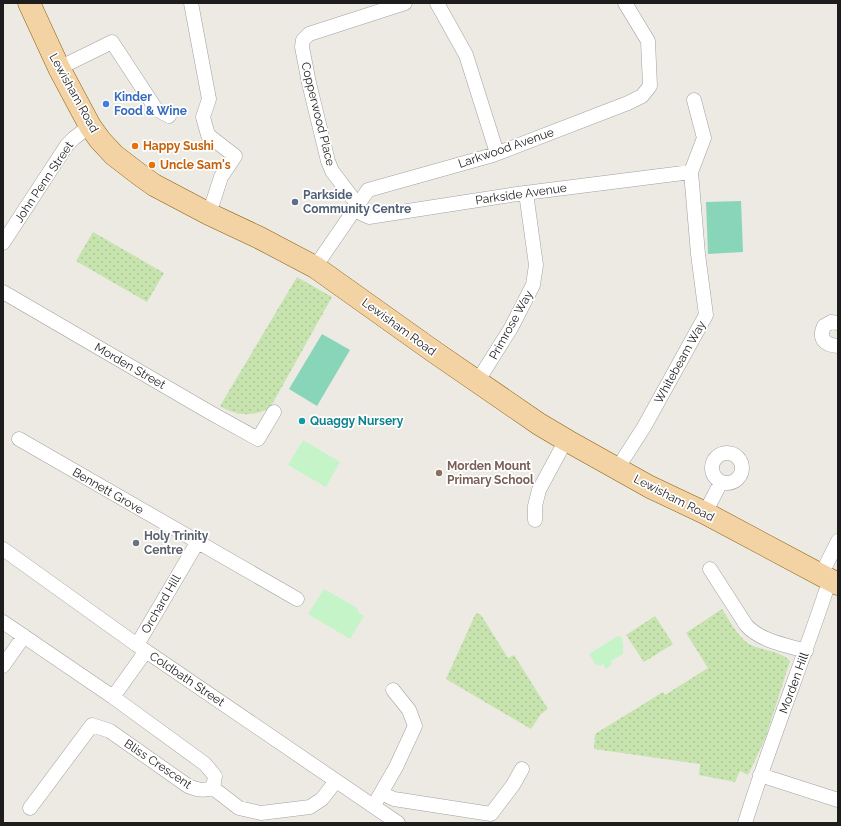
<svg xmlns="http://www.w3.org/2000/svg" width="841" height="826" font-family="Raleway,sans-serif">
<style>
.grass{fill:url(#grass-dots)}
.park{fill:#c5f4c9}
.pitch{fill:#89d5b9}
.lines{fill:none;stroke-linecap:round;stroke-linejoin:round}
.minor-casing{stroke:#a1a1a1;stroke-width:15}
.primary-casing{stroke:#88620e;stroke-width:23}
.minor{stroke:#fff;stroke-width:14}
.primary{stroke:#f3d2a4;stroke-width:22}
.shop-dot{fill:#3f7fe0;stroke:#fff;stroke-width:1.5}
.food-dot{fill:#e8710a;stroke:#fff;stroke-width:1.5}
.service-dot{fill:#5c6f8a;stroke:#fff;stroke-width:1.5}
.culture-dot{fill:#0f9aa8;stroke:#fff;stroke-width:1.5}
.education-dot{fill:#8d6e63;stroke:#fff;stroke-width:1.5}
.worship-dot{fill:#6b7280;stroke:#fff;stroke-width:1.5}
.labels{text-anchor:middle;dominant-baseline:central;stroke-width:3.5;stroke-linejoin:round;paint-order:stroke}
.street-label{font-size:12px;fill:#1d1d1d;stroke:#fff}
.shop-label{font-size:12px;font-weight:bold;fill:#366cbe;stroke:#fff;text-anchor:start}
.food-label{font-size:12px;font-weight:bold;fill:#c56008;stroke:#fff;text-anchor:start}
.service-label{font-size:12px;font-weight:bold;fill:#4e5e75;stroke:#fff;text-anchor:start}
.culture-label{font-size:12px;font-weight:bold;fill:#0d838f;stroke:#fff;text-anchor:start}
.education-label{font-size:12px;font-weight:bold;fill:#785e54;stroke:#fff;text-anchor:start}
.worship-label{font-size:12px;font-weight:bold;fill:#5b616d;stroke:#fff;text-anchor:start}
</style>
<defs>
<pattern id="grass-dots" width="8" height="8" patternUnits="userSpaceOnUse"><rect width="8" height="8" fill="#c7e3ae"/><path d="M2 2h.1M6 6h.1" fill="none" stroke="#aac295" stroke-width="1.8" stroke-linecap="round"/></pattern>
</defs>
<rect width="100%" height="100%" fill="#edeae4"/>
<!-- grass -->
<path class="grass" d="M 93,232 L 164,273 L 147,302 L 76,261 Z
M 297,277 L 332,297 L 270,408 C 252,417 237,416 220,406 Z
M 722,609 C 730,621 737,636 749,644 C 762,651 779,650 790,661 L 765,739 L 748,775 L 740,771 L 735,782 L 699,775 L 700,764 L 594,749 L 595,734 L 663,692 L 665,695 L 708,668 L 686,633 Z
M 476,613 L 481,615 L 508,658 L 514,655 L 548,709 L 541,714 L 531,729 L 446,679 Z
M 655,616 L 673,644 L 644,662 L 626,635 Z"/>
<!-- park -->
<path class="park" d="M 303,440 L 340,462 L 326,487 L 288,465 Z
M 324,589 L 357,608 L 359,613 L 364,616 L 350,639 L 308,614 Z
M 618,636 L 621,636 L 623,644 L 623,654 L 611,661 L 612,665 L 606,669 L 603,664 L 600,666 L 595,664 L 589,654 Z"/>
<!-- pitch -->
<path class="pitch" d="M 741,201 L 743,252 L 708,254 L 706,202 Z
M 322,334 L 350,350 L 317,406 L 289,389 Z"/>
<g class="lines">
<defs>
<path id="minor" d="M 191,3 L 209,99 L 203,117 L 208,135 L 235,156 L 221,177 L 209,214
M 437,3 L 466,55 L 497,153
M 59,68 L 112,42 L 156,109 L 169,116
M 357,204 L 332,171 L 328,161 L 309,83 L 302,47 L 303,40 L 309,34 L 405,3
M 354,210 L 369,217 L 517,194 L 691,172
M 3,243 L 67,145 L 74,138 L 90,126
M 315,267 L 368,190 L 493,155 L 628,103 L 642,96 L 650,86 L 648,41 L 625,3
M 3,292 L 211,413 L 258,439 L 274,412
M 838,323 L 831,322 L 824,326 C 818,339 825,345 838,346
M 477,382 L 511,328 L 533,285 L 536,265 L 526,193
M 19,439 L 297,599
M712 468a15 15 0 1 1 30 0a15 15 0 1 1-30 0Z
M 617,469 L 644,427 L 706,315 L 698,254 L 691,172 L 704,138 L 694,100
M 705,513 L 721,482
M 535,520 L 535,506 L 539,490 L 566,440
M 3,549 L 137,645 L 398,823
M 710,569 L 746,625 C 760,641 786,645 806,651
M 821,575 L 838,541
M 3,622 L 113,697 L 205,764 L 215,776 L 213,788 C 203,791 198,790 188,786 L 110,731 L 92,725 L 30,808
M 137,645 L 197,543
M 3,666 L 24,636
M 113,697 L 146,651
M 760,775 L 838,800
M 213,788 L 239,808 L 261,813 L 310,807 L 322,799 L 336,781
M 381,793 L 394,799 L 491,814 L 513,785 L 522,769
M 377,800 L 396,767 L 415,726 L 409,710 L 393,690
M 745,823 C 769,745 800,669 826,591"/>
<path id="primary" d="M 29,3 L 59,68 L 90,126 L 100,140 L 114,155 L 140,175 L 154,185 L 209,214 L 258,237 L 315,267 L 433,351 L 539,424 L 566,440 L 650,487 L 705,513 L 838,584"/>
</defs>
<!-- minor casing -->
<use href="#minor" class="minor-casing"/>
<!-- primary casing -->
<use href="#primary" class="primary-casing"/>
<!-- minor -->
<use href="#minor" class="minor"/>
<!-- primary -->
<use href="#primary" class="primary"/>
</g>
<!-- markers -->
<circle class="shop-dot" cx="106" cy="104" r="4"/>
<g class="food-dot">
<circle cx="135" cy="146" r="4"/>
<circle cx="152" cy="165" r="4"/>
</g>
<circle class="service-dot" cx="295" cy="202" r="4"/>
<circle class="culture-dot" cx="302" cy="421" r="4"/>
<circle class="education-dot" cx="439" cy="473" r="4"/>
<circle class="worship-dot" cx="136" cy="543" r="4"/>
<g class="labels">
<!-- street labels -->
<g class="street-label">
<text transform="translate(74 93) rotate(61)">Lewisham Road</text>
<text transform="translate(318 114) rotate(76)">Copperwood Place</text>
<text transform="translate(506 148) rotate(-19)">Larkwood Avenue</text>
<text transform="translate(44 182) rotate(-56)">John Penn Street</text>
<text transform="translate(521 194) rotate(-8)">Parkside Avenue</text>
<text transform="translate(511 325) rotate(-61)">Primrose Way</text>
<text transform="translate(399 327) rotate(36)">Lewisham Road</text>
<text transform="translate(680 362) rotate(-61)">Whitebeam Way</text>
<text transform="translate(130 366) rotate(30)">Morden Street</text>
<text transform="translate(108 491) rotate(30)">Bennett Grove</text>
<text transform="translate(674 498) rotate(27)">Lewisham Road</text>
<text transform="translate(161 604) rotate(-60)">Orchard Hill</text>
<text transform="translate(187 679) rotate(34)">Coldbath Street</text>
<text transform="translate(794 683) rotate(-70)">Morden Hill</text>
<text transform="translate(158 764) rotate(34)">Bliss Crescent</text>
</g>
<!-- shop labels -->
<g class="shop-label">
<text x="114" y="97">Kinder<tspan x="114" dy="14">Food &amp; Wine</tspan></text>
</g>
<!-- food labels -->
<g class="food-label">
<text x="143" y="146">Happy Sushi</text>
<text x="160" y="165">Uncle Sam's</text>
</g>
<!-- service labels -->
<g class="service-label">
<text x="303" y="195">Parkside<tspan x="303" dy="14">Community Centre</tspan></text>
</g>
<!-- culture labels -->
<g class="culture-label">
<text x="310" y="421">Quaggy Nursery</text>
</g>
<!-- education labels -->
<g class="education-label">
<text x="447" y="466">Morden Mount<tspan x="447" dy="14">Primary School</tspan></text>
</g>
<!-- worship labels -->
<g class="worship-label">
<text x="144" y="536">Holy Trinity<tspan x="144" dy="14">Centre</tspan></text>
</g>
</g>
<!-- border -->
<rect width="841" height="826" fill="none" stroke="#1d1d1d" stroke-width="8"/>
</svg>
